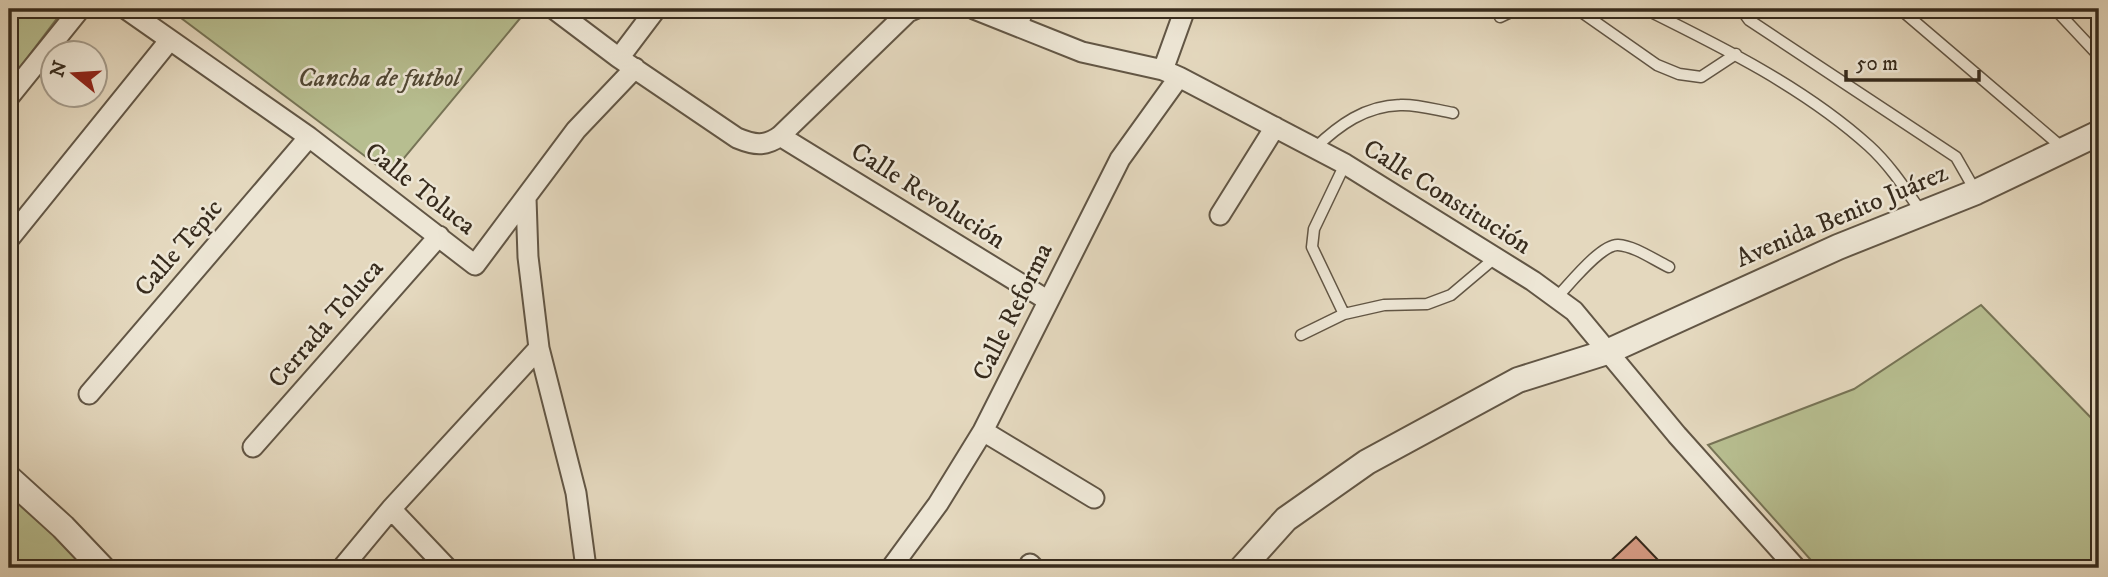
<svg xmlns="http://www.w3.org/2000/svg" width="2108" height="577" font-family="'IM FELL DW Pica',serif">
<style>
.green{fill:#b7be90;stroke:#777456;stroke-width:2}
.building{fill:#d79d86;stroke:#372b1d;stroke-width:2}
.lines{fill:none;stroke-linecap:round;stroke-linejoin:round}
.service-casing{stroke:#625645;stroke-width:13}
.minor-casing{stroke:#625645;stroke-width:23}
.tertiary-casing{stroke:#625645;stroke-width:28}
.service{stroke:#ede6d5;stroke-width:10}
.minor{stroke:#ede6d5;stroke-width:19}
.tertiary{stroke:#ede6d5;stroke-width:24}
.labels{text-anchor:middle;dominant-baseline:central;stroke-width:5;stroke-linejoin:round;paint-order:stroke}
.park-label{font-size:26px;font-style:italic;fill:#514834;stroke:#ede6d5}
.street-label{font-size:26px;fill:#372b1d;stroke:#ede6d5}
</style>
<rect width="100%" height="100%" fill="#e4d8be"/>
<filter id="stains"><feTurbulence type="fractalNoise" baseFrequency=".00286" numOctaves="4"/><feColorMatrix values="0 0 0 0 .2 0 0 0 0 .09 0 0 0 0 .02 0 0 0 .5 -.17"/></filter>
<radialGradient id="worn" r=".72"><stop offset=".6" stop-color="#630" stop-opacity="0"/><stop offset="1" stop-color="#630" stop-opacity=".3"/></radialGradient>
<!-- green -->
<path class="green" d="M 9,9 L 64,9 L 9,82 Z
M 169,9 L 526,9 L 527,10 L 390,175 Z
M 1981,305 L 2099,426 L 2099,568 L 1818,568 L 1708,445 L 1854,389 Z
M 9,493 L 60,537 L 87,568 L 9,568 Z"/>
<!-- building -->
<path class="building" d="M 1636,537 L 1659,561 L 1652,568 L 1603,568 Z"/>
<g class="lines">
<defs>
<path id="service" d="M 1577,9 L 1657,65 L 1679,74 L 1701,77 L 1736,54
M 1645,9 C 1722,47 1805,88 1869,146 C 1890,165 1906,190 1922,213
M 1741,9 L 1749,20 L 1956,157 L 1976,192
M 1900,9 L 2064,149
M 2055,9 L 2099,56
M 1500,17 L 1517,9
M 1022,28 L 1028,9
M 1315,148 C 1339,125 1365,106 1400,105 C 1417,104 1436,110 1453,113
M 1556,298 C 1569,285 1601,244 1618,245 C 1635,246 1654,260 1669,267
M 1344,314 L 1312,247 L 1314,229 L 1345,164
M 1301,335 L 1344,314 L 1384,305 L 1427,304 L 1451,295 L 1496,257"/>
<path id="minor" d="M 126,9 L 309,137 L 475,265 L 576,130 L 635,68
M 554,9 L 619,58 L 737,138 C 754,145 765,147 780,136 L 908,12 L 915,9
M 974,9 L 1082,52 L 1163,70 L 1179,77 L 1345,164 L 1533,281 L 1574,311 L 1677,435 L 1796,568
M 619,58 L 656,9
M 1163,70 L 1185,9
M 9,97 L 80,9
M 780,136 L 1047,300
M 526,198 L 528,257 L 539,348 L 576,493 L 586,568
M 1220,215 L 1275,127
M 9,239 L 169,41
M 89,394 L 309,137
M 983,431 L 1094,498
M 253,447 L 439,236
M 391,509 L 447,568
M 1030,564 L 1034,568
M 342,568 L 391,509 L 539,348
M 891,568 L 938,504 L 983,431 L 1120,159 L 1179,77"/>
<path id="tertiary" d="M 9,478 L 63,527 L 102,568
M 1242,568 L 1286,519 L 1367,462 L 1518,380 L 1607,352 L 1838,247 L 1976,192 L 2099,133"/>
</defs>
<!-- service casing -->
<use href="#service" class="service-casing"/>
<!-- minor casing -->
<use href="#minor" class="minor-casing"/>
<!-- tertiary casing -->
<use href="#tertiary" class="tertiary-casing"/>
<!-- service -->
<use href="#service" class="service"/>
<!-- minor -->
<use href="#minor" class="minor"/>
<!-- tertiary -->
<use href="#tertiary" class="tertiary"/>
</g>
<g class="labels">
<!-- park labels -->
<g class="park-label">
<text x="379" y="78">Cancha de futbol</text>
</g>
<!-- street labels -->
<g class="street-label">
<text transform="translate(420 189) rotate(38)">Calle Toluca</text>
<text transform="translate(928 196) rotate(32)">Calle Revolución</text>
<text transform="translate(1447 197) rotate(32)">Calle Constitución</text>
<text transform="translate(1842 216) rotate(-23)">Avenida Benito Juárez</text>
<text transform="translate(179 248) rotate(-49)">Calle Tepic</text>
<text transform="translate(1013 312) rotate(-64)">Calle Reforma</text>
<text transform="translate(326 324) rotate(-49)">Cerrada Toluca</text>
</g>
</g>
<!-- margin -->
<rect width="2108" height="577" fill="none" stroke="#e4d8be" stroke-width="35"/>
<rect x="10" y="10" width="2087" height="556" fill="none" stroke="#372b1d" stroke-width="3.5"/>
<rect x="18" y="18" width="2073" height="542" fill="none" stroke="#372b1d" stroke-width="2"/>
<!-- north arrow -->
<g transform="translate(74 74) rotate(288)"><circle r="33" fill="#ede6d5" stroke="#a49b8b" stroke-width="2"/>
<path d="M0-5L12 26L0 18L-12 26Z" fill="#8f2418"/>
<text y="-10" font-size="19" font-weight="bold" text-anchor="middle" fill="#372b1d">N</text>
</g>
<!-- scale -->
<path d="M1846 70v10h133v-10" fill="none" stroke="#372b1d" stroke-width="3.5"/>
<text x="1856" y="70" font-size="21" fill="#372b1d" stroke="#ede6d5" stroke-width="5" paint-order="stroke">50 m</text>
<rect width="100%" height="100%" filter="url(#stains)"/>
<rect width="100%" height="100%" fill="url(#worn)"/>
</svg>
